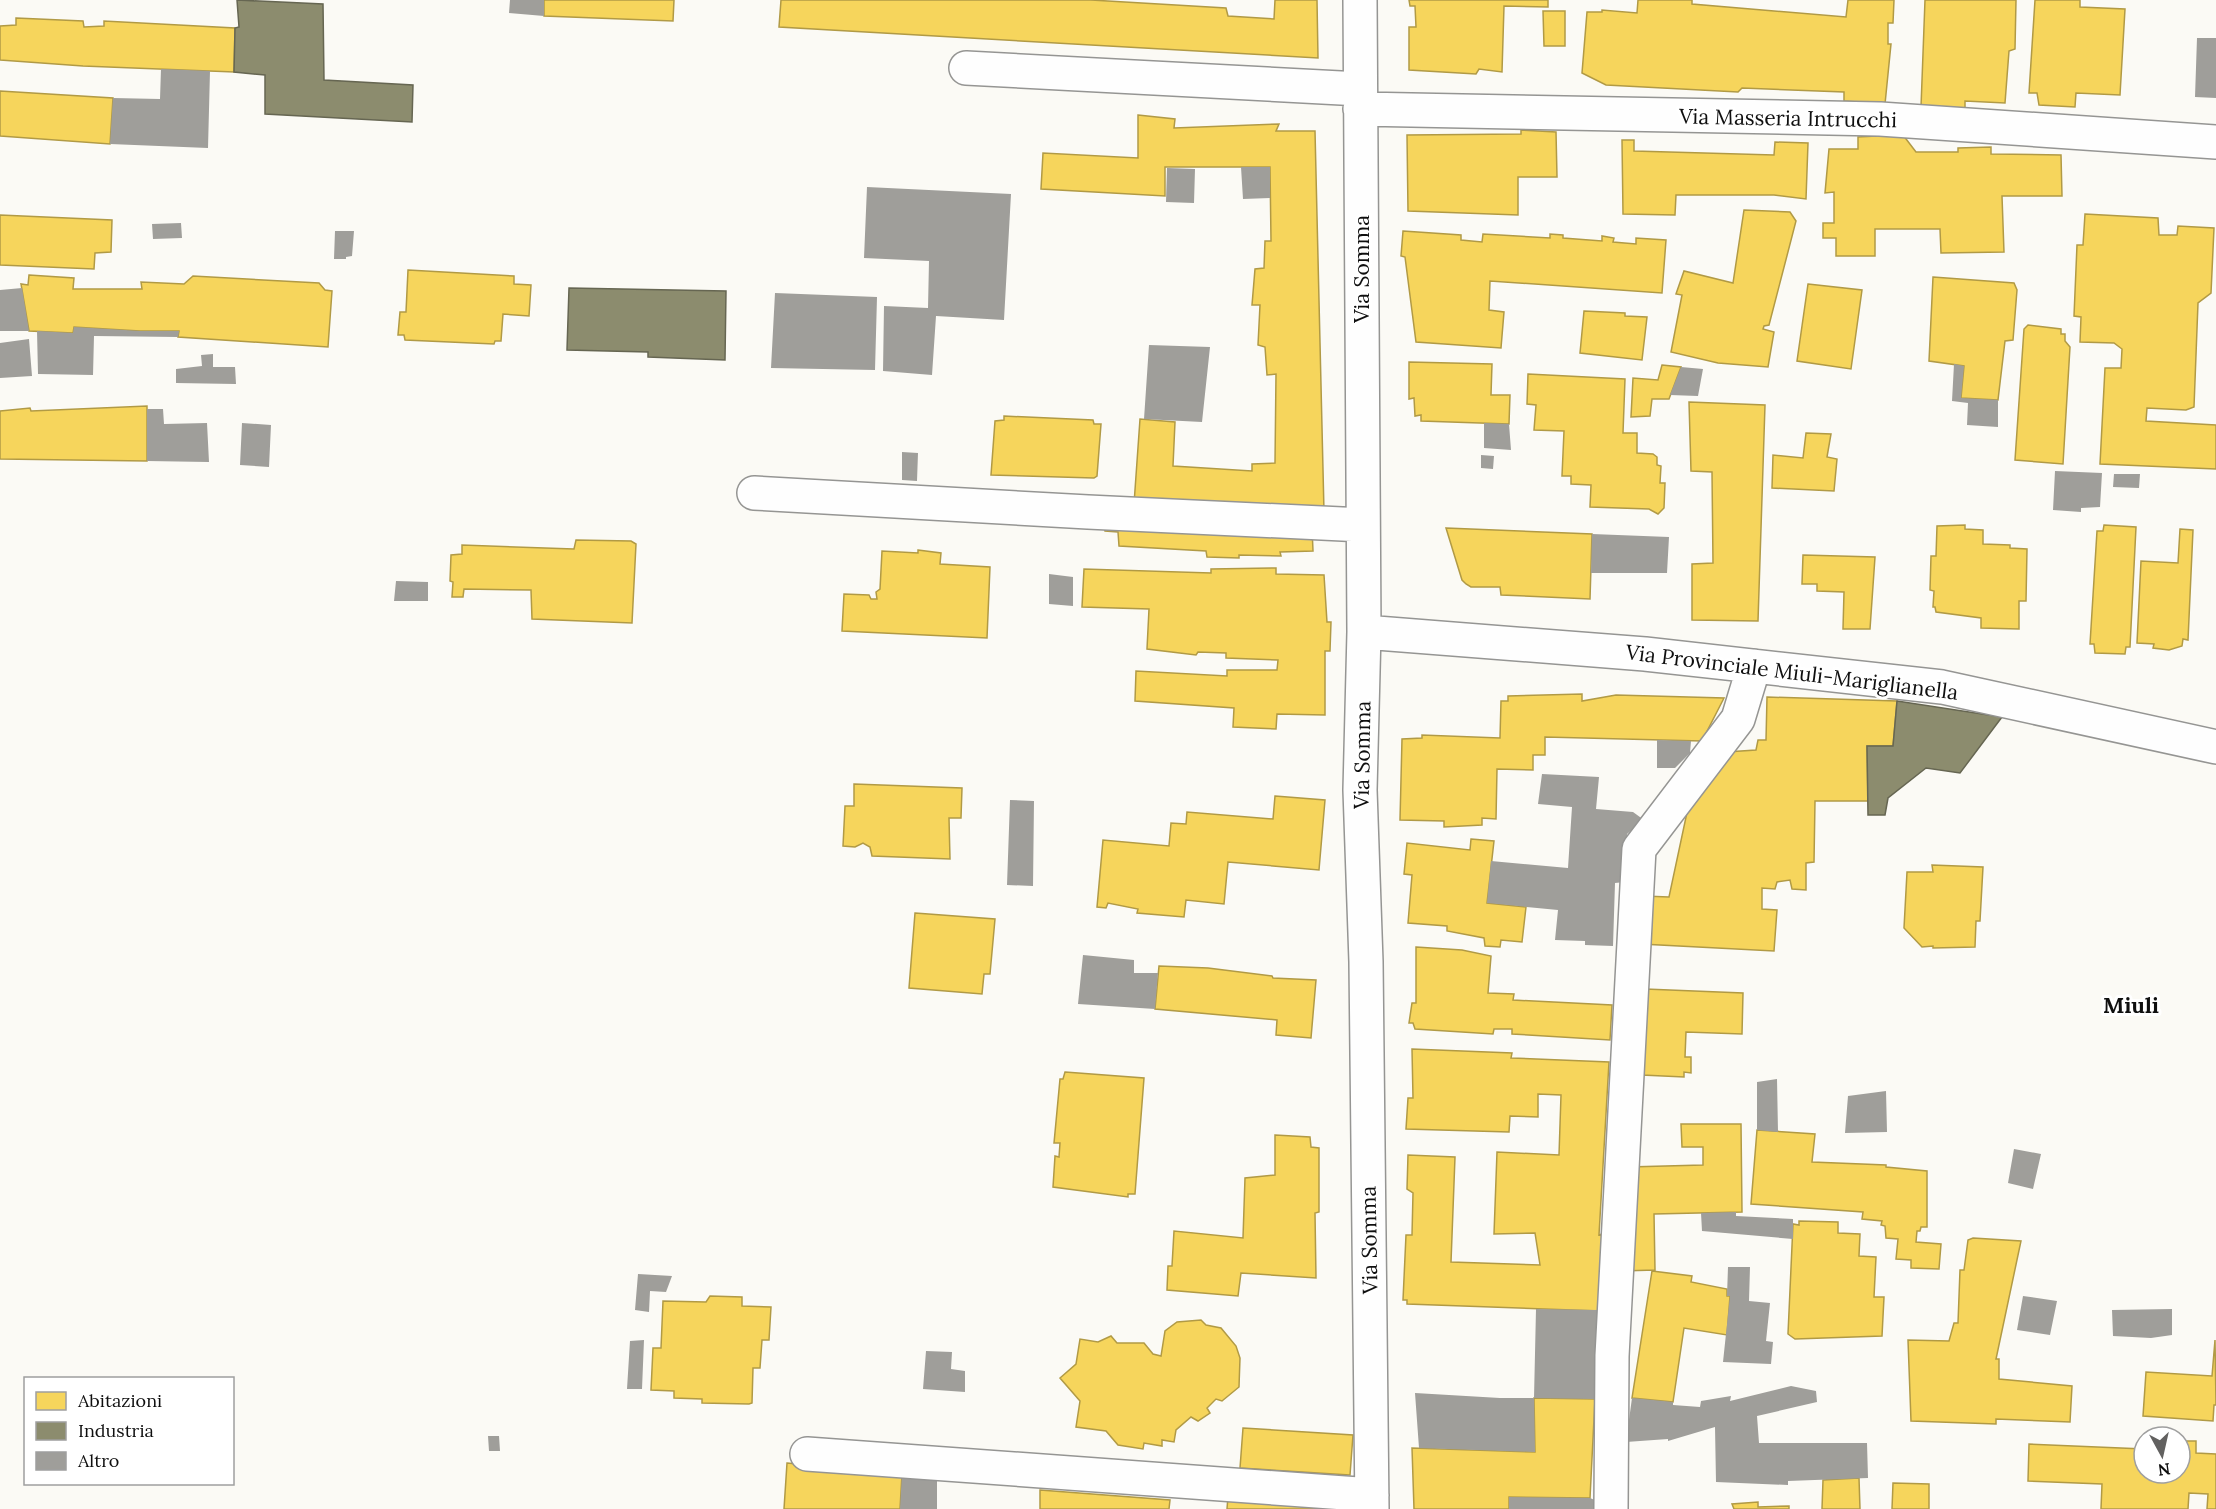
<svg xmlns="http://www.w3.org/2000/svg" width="2216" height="1509" font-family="Lora,serif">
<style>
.homes{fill:#f6d55c;stroke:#b19a45;stroke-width:1.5}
.industry{fill:#8c8c6e;stroke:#666652;stroke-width:1.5}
.building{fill:#9f9e9a}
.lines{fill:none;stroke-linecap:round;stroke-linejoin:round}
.minor-casing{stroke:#959593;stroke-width:36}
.minor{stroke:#fefefe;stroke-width:33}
.labels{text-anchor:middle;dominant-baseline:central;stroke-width:6;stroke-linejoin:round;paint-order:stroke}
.street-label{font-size:21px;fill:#0f0f0f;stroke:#fff}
.neighbourhood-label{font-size:22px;font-weight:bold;fill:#0f0f0f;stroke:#fff}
</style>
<rect width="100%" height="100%" fill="#fbfaf5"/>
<!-- homes -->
<path class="homes" d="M 544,0 L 674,0 L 673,21 L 544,16 Z
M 781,0 L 1091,0 L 1226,8 L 1228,16 L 1274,19 L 1275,0 L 1317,0 L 1318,58 L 779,27 Z
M 1409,0 L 1548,0 L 1548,7 L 1504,6 L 1502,72 L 1479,69 L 1476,74 L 1409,70 L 1409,27 L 1416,27 L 1415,6 L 1410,6 Z
M 1638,0 L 1692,0 L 1692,4 L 1846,17 L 1848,0 L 1894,0 L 1893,23 L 1888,23 L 1888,44 L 1891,44 L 1885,104 L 1844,101 L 1844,92 L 1742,88 L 1738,92 L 1606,85 L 1582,73 L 1587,12 L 1602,12 L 1602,10 L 1637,13 Z
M 1925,0 L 2016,0 L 2015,49 L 2009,51 L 2005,103 L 1965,101 L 1965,110 L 1921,107 Z
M 2035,0 L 2080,0 L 2080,7 L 2125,9 L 2120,95 L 2076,93 L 2075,107 L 2039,105 L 2037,93 L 2029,93 Z
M 1543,11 L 1565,11 L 1565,46 L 1544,46 Z
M 16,18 L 83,21 L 84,27 L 104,26 L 104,21 L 235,28 L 234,72 L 83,66 L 0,60 L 0,26 L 16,25 Z
M 0,91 L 113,98 L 110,144 L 0,136 Z
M 1138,115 L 1175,119 L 1174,128 L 1279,124 L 1276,131 L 1315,131 L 1324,512 L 1134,504 L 1140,419 L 1175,422 L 1173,466 L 1252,471 L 1252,464 L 1275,463 L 1276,374 L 1267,375 L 1265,347 L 1258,345 L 1260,305 L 1252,305 L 1255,269 L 1264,268 L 1265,241 L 1271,241 L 1270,167 L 1165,167 L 1165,196 L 1041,189 L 1043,153 L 1138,158 Z
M 1876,129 L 1903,135 L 1916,152 L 1958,152 L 1958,148 L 1991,147 L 1991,154 L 2061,155 L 2062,196 L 2002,196 L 2004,252 L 1941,253 L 1940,229 L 1875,229 L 1875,256 L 1836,256 L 1836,238 L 1823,238 L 1823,223 L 1834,223 L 1834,192 L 1825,193 L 1829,149 L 1858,149 L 1858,137 L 1876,136 Z
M 1521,130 L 1556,132 L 1557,177 L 1518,177 L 1518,215 L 1408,211 L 1407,135 L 1521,134 Z
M 1622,140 L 1634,140 L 1634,151 L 1774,155 L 1775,142 L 1808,143 L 1806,199 L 1774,195 L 1676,195 L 1675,215 L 1623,214 Z
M 1744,210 L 1790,212 L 1796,221 L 1769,325 L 1764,326 L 1763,329 L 1774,332 L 1768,367 L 1718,363 L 1671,352 L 1682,295 L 1676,294 L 1684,271 L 1733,283 Z
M 2085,214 L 2158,218 L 2159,235 L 2177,235 L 2178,226 L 2214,228 L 2211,293 L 2198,303 L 2194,407 L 2186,410 L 2147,408 L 2146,421 L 2216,425 L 2216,469 L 2100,464 L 2105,368 L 2121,368 L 2122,349 L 2114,343 L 2080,342 L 2081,317 L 2074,316 L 2077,245 L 2083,245 Z
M 0,215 L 112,220 L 111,252 L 95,253 L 94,269 L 0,265 Z
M 1403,231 L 1461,235 L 1461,240 L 1482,242 L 1483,234 L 1550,238 L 1550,234 L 1563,235 L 1563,238 L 1602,241 L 1602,236 L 1614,238 L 1613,242 L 1636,244 L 1636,238 L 1666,240 L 1662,293 L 1490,281 L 1489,310 L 1504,312 L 1501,348 L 1416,342 L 1405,257 L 1401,256 Z
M 408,270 L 514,276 L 514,284 L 531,285 L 529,316 L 503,314 L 501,341 L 495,341 L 494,344 L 405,340 L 404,335 L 398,335 L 400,312 L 406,312 Z
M 29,275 L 74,278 L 73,289 L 142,289 L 141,282 L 184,284 L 193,276 L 319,283 L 325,290 L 332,291 L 328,347 L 178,337 L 179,331 L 140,331 L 74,327 L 73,333 L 29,331 L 21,284 L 28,285 Z
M 1933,277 L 2014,283 L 2017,290 L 2013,340 L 2005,341 L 1998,400 L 1961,398 L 1964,366 L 1929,361 Z
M 1808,284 L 1862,290 L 1851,369 L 1797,361 Z
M 1584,311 L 1625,313 L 1625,316 L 1647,317 L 1642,360 L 1580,353 Z
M 2028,325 L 2061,329 L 2061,334 L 2065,334 L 2065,341 L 2070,347 L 2063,464 L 2015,460 L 2024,329 Z
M 1409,362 L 1492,364 L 1491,395 L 1510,395 L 1509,424 L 1421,421 L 1421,415 L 1415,416 L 1414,398 L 1409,399 Z
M 1662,365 L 1681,367 L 1669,399 L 1652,399 L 1650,416 L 1631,417 L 1633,378 L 1658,380 Z
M 1528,374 L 1625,379 L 1623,433 L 1637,433 L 1637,453 L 1653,454 L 1657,457 L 1657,465 L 1661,466 L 1660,483 L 1665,483 L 1664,508 L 1658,514 L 1649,509 L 1590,507 L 1591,485 L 1571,484 L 1571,476 L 1562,476 L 1564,431 L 1534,430 L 1536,405 L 1527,404 Z
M 1689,402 L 1765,405 L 1758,621 L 1692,620 L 1692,564 L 1713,563 L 1712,472 L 1691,471 Z
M 147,406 L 147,461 L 0,459 L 0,411 L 30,408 L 31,411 Z
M 1004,416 L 1093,420 L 1094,424 L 1101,424 L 1097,476 L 1094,478 L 991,475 L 995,421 L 1004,420 Z
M 1806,433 L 1831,434 L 1827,457 L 1837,459 L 1834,491 L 1772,488 L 1773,455 L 1803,458 Z
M 1104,523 L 1312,528 L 1313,551 L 1280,552 L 1281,556 L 1239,555 L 1239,558 L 1207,557 L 1206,551 L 1119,546 L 1118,532 L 1105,531 Z
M 1965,525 L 1965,529 L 1983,530 L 1983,544 L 2010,545 L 2010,548 L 2027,549 L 2026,601 L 2019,601 L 2019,629 L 1981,628 L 1981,618 L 1936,612 L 1935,607 L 1933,607 L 1934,591 L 1930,590 L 1931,556 L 1936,556 L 1937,526 Z
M 2104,525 L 2136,527 L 2130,647 L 2126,647 L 2125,654 L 2095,653 L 2094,644 L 2090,644 L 2097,531 L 2103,531 Z
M 1446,528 L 1592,534 L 1590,599 L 1501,595 L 1500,587 L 1471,587 L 1466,584 L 1462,580 Z
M 2180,529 L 2193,530 L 2188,640 L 2183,639 L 2182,646 L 2169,650 L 2153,648 L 2154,644 L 2137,643 L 2141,561 L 2178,563 Z
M 576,540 L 631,541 L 636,544 L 632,623 L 532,619 L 531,590 L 464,589 L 463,597 L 452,597 L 453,582 L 450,581 L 451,555 L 462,554 L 462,545 L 574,549 Z
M 918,550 L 941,553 L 940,564 L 990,567 L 987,638 L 842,631 L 844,594 L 869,595 L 871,599 L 877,599 L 876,592 L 880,589 L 882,551 L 918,553 Z
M 1803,555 L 1875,557 L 1870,629 L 1843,629 L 1844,592 L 1817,591 L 1817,584 L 1802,584 Z
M 1276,568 L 1276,574 L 1324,575 L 1327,622 L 1331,622 L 1330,651 L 1325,651 L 1325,715 L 1277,714 L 1276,729 L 1233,727 L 1234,708 L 1135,701 L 1136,671 L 1227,676 L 1227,670 L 1277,670 L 1278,660 L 1226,658 L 1226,653 L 1198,652 L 1196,655 L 1147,649 L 1149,609 L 1082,607 L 1084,569 L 1211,573 L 1211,569 Z
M 1582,694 L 1582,701 L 1616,695 L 1724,698 L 1702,741 L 1545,737 L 1545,755 L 1533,755 L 1533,770 L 1497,769 L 1496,819 L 1482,818 L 1482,825 L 1444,827 L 1444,821 L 1400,820 L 1402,739 L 1422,738 L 1422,735 L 1500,738 L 1501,701 L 1508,701 L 1508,696 Z
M 1767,697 L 1897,701 L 1893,746 L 1867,746 L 1868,801 L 1815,801 L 1814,862 L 1806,863 L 1806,890 L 1792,889 L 1790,880 L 1777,882 L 1775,889 L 1762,888 L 1762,909 L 1777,910 L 1774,951 L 1641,944 L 1644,896 L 1669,897 L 1689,803 L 1726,752 L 1756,750 L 1758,740 L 1766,740 Z
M 854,784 L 962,788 L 961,818 L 949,818 L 950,859 L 872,856 L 870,847 L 863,843 L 855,847 L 843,846 L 845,806 L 854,806 Z
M 1275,796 L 1325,800 L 1319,870 L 1228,862 L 1224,904 L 1186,900 L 1184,917 L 1137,913 L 1138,909 L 1108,903 L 1106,908 L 1097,907 L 1103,840 L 1169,846 L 1171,823 L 1186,824 L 1187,812 L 1273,819 Z
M 1471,839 L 1494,841 L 1487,903 L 1526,907 L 1522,942 L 1501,940 L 1500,947 L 1485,946 L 1484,938 L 1447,931 L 1447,926 L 1408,923 L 1412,875 L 1404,874 L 1407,843 L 1470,850 Z
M 1932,865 L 1983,867 L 1980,921 L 1976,921 L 1975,947 L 1933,948 L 1933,946 L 1922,947 L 1904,928 L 1907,872 L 1933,872 Z
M 915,913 L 995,919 L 990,974 L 984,974 L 982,994 L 909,988 Z
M 1416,947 L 1462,950 L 1491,956 L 1488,993 L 1514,994 L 1513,1000 L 1612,1005 L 1610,1040 L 1512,1034 L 1512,1029 L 1494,1029 L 1493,1034 L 1415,1029 L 1413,1023 L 1409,1023 L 1412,1003 L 1416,1003 Z
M 1159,966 L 1208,968 L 1272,976 L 1273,978 L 1316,980 L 1311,1038 L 1276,1035 L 1277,1020 L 1155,1009 Z
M 1645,989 L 1743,993 L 1742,1034 L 1686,1032 L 1685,1057 L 1691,1057 L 1691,1073 L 1684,1072 L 1684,1077 L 1642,1075 Z
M 1412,1049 L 1512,1053 L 1511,1058 L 1609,1062 L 1599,1235 L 1602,1234 L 1600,1311 L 1407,1304 L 1407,1300 L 1403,1300 L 1406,1235 L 1412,1235 L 1413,1193 L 1407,1189 L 1408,1155 L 1455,1157 L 1451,1262 L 1540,1265 L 1535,1233 L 1494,1234 L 1497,1152 L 1559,1155 L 1561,1095 L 1538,1094 L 1538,1117 L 1510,1116 L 1509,1132 L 1406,1129 L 1408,1098 L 1413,1098 Z
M 1065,1072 L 1144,1078 L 1135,1194 L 1128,1194 L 1128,1197 L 1053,1187 L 1055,1156 L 1059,1157 L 1060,1143 L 1054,1143 L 1060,1079 L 1063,1079 Z
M 1681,1124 L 1741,1124 L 1742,1212 L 1654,1214 L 1655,1270 L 1621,1271 L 1628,1167 L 1703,1165 L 1703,1147 L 1682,1147 Z
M 1757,1130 L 1815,1134 L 1812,1162 L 1886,1165 L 1886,1167 L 1927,1171 L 1927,1227 L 1921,1227 L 1920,1231 L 1917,1231 L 1916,1242 L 1941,1244 L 1939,1269 L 1911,1268 L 1911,1260 L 1896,1259 L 1898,1239 L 1886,1238 L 1885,1226 L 1881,1225 L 1882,1221 L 1862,1219 L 1863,1212 L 1751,1204 Z
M 1275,1135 L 1310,1137 L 1311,1147 L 1319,1148 L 1319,1212 L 1315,1213 L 1316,1278 L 1241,1273 L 1238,1296 L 1167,1290 L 1168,1266 L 1172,1266 L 1174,1231 L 1243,1238 L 1245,1178 L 1275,1175 Z
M 1799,1221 L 1838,1222 L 1838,1233 L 1860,1234 L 1859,1256 L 1876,1257 L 1874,1297 L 1884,1297 L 1882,1336 L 1795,1339 L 1788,1334 L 1793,1224 L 1799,1225 Z
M 1973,1238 L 2021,1241 L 1996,1359 L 1999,1359 L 1999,1379 L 2072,1386 L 2070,1422 L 1996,1419 L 1996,1424 L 1911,1421 L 1908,1340 L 1949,1341 L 1954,1323 L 1958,1323 L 1960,1270 L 1964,1270 L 1968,1240 Z
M 1652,1271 L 1692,1276 L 1691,1282 L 1727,1289 L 1727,1296 L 1730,1296 L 1727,1335 L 1684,1328 L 1673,1402 L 1632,1398 Z
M 710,1296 L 742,1297 L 742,1306 L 771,1307 L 769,1340 L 762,1340 L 760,1368 L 753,1368 L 752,1403 L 749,1404 L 702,1403 L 702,1399 L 674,1398 L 674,1391 L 651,1390 L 653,1348 L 661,1348 L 663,1301 L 706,1302 Z
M 1201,1320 L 1206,1325 L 1221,1328 L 1236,1346 L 1240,1358 L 1239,1387 L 1222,1401 L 1216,1399 L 1207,1408 L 1210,1413 L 1198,1421 L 1191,1417 L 1176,1430 L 1174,1442 L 1162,1440 L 1162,1446 L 1144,1443 L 1143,1449 L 1118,1445 L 1106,1431 L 1076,1427 L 1080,1401 L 1060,1378 L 1076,1364 L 1080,1339 L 1098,1342 L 1111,1336 L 1117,1343 L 1144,1343 L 1153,1354 L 1161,1356 L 1165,1331 L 1177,1322 Z
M 2215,1340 L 2216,1405 L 2214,1405 L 2213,1421 L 2143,1416 L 2146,1372 L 2212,1376 Z
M 1534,1398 L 1595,1399 L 1590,1498 L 1509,1497 L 1509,1509 L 1414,1509 L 1412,1448 L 1535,1452 Z
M 1243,1428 L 1353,1435 L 1350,1475 L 1240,1468 Z
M 2180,1441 L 2196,1441 L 2196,1453 L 2216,1454 L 2216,1509 L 2207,1509 L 2208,1494 L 2189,1493 L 2188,1509 L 2101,1509 L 2102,1484 L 2028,1481 L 2029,1444 L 2144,1449 L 2144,1473 L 2180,1473 Z
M 787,1463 L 902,1474 L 900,1509 L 784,1509 Z
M 1859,1478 L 1860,1509 L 1822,1509 L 1823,1480 Z
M 1893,1483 L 1929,1484 L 1929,1509 L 1892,1509 Z
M 1040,1490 L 1170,1500 L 1169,1509 L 1040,1509 Z
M 1228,1496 L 1346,1509 L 1227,1509 Z
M 1758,1502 L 1758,1507 L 1789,1506 L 1789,1509 L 1734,1509 L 1732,1504 Z"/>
<!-- industry -->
<path class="industry" d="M 237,0 L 323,4 L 324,80 L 413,85 L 412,122 L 265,114 L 265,75 L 234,72 L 235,28 L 239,27 Z
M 569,288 L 726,291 L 725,360 L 648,357 L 648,352 L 567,350 Z
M 1897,701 L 2002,717 L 1960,773 L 1926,768 L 1888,798 L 1885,815 L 1868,815 L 1867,746 L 1893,746 Z"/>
<!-- building -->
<path class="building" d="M 510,0 L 544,0 L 544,16 L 509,13 Z
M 2197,38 L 2216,38 L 2216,98 L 2195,97 Z
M 161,69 L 210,71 L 208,148 L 110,144 L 113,98 L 160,99 Z
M 1241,167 L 1270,167 L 1270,198 L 1243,199 Z
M 1167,168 L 1195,169 L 1194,203 L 1166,202 Z
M 867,187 L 1011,194 L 1004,320 L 936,316 L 932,375 L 883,371 L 884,306 L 928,308 L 929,261 L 864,258 Z
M 181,223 L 182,238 L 153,239 L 152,224 Z
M 335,231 L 354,231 L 352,256 L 346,257 L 346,259 L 334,259 Z
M 22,288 L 29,331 L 0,331 L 0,290 Z
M 775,293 L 877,297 L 875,370 L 771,368 Z
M 74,327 L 140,331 L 179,331 L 178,337 L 94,336 L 93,375 L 38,374 L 37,331 L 73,333 Z
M 29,339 L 32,376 L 0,378 L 0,343 Z
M 1149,345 L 1210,347 L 1202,422 L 1144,419 Z
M 213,354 L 213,367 L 235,367 L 236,384 L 176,383 L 176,369 L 202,366 L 201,355 Z
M 1954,364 L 1964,366 L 1961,398 L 1998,400 L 1998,427 L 1967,425 L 1968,403 L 1952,401 Z
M 1681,367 L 1703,369 L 1698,396 L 1670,395 Z
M 147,409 L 163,409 L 164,424 L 207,423 L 209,462 L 147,461 Z
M 242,423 L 271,425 L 269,467 L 240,465 Z
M 1484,423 L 1509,424 L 1511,450 L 1484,448 Z
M 902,452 L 918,453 L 917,481 L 902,480 Z
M 1481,455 L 1494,456 L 1493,469 L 1481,468 Z
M 2055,471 L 2102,473 L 2100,507 L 2081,508 L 2081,512 L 2053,510 Z
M 2114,474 L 2140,474 L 2139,488 L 2113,487 Z
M 1592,534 L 1669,537 L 1667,573 L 1591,573 Z
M 1049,574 L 1073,577 L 1073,606 L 1049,604 Z
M 396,581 L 428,582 L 428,601 L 394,601 Z
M 1657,740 L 1691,741 L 1690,753 L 1675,768 L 1657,768 Z
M 1542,774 L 1599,777 L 1596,809 L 1633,812 L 1644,820 L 1627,834 L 1625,882 L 1615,883 L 1613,946 L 1585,945 L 1585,941 L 1555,940 L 1558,910 L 1487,903 L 1491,861 L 1568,868 L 1572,807 L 1538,804 Z
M 1010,800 L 1034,801 L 1033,886 L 1007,885 Z
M 1083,955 L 1134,960 L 1134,973 L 1158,973 L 1155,1009 L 1078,1004 Z
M 1777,1079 L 1778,1132 L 1757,1130 L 1757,1082 Z
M 1886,1091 L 1887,1132 L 1845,1133 L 1848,1096 Z
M 2014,1149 L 2041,1154 L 2033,1189 L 2008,1183 Z
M 1736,1212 L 1736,1216 L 1793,1219 L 1793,1239 L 1702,1231 L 1701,1213 Z
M 1728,1267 L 1750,1267 L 1749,1301 L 1770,1303 L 1766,1341 L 1773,1342 L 1771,1364 L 1723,1362 L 1730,1296 L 1727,1296 Z
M 638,1274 L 672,1276 L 666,1292 L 650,1291 L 649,1312 L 635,1310 Z
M 2023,1296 L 2057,1301 L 2050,1335 L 2017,1330 Z
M 1536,1309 L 1598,1310 L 1595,1399 L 1534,1398 Z
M 2172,1309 L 2172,1335 L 2151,1338 L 2113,1336 L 2112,1310 Z
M 644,1340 L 642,1389 L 627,1389 L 630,1341 Z
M 926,1351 L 952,1352 L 951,1369 L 965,1371 L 965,1392 L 923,1389 Z
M 1791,1386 L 1816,1391 L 1817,1402 L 1757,1416 L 1759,1443 L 1867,1443 L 1868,1478 L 1788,1481 L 1788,1485 L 1716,1482 L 1715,1427 L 1668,1441 L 1668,1439 L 1626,1442 L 1632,1398 L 1673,1402 L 1673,1405 L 1700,1407 L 1701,1401 L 1731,1396 L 1730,1401 Z
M 1415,1393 L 1500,1398 L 1534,1398 L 1535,1452 L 1419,1448 Z
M 488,1436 L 499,1436 L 500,1451 L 489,1451 Z
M 902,1474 L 937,1478 L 937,1509 L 900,1509 Z
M 1509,1497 L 1590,1498 L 1597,1501 L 1597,1509 L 1509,1509 Z"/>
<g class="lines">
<defs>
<path id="minor" d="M 1360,0 L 1364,632 L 1360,790 L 1366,962 L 1372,1509
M 966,68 L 1360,89
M 1360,109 L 1880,119 L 2216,142
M 754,493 L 1088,512 L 1363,525
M 1364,632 L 1645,654 L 1942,687 L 2216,747
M 807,1454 L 1372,1495
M 1611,1509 L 1612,1356 L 1639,849 L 1738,719 L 1754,666"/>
</defs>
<!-- minor casing -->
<use href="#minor" class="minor-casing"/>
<!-- minor -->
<use href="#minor" class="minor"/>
</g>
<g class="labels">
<!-- street labels -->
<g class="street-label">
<text transform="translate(1788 118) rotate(1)">Via Masseria Intrucchi</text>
<text transform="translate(1361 269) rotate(-90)">Via Somma</text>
<text transform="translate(1792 672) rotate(7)">Via Provinciale Miuli-Mariglianella</text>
<text transform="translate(1362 755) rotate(-89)">Via Somma</text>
<text transform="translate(1369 1240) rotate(-91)">Via Somma</text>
</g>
<!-- neighbourhood labels -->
<g class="neighbourhood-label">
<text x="2131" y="1005">Miuli</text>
</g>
</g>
<!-- legend -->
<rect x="24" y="1377" width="210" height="108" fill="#ffffff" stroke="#9f9f9f" stroke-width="1.5"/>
<rect x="36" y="1392" width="30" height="18" fill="#f6d55c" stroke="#9f9f9f" stroke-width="1.5"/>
<text x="78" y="1407" font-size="18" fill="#0f0f0f">Abitazioni</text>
<rect x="36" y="1422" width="30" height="18" fill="#8c8c6e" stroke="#9f9f9f" stroke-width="1.5"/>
<text x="78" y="1437" font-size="18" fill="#0f0f0f">Industria</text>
<rect x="36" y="1452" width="30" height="18" fill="#9f9e9a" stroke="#9f9f9f" stroke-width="1.5"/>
<text x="78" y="1467" font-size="18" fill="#0f0f0f">Altro</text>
<!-- north arrow -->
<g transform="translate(2162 1455) rotate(172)"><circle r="28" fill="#ffffff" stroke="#9f9f9f" stroke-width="1.5"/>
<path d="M0-4.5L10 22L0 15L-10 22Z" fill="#626160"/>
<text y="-9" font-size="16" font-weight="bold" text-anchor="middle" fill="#0f0f0f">N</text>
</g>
</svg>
